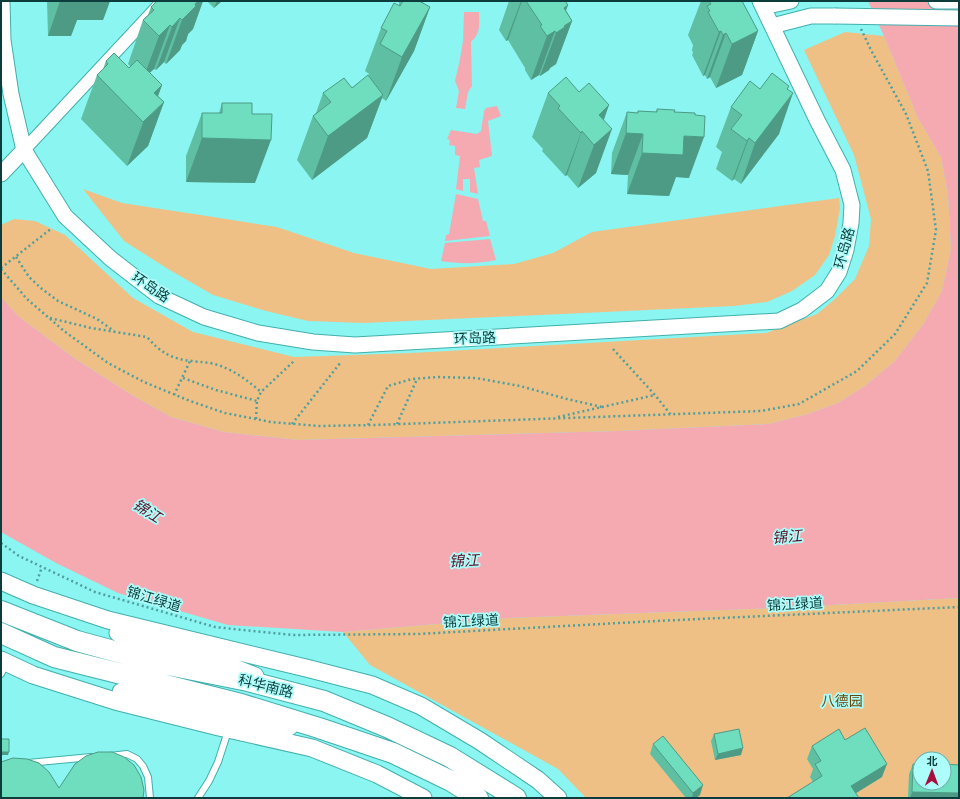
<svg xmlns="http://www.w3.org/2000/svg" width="960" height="799" font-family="'Work Sans','Noto Sans SC',sans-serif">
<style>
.green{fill:#efc086;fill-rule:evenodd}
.water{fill:#f5a9b1}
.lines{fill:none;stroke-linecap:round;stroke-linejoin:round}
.service-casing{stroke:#42afac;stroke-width:8}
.minor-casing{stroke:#42afac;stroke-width:14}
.tertiary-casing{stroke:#42afac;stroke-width:17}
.secondary-casing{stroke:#42afac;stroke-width:19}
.trunk-casing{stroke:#42afac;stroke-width:22}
.path{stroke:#509f9d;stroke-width:2.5;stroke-dasharray:2 3;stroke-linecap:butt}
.service{stroke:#fff;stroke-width:6}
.minor{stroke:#fff;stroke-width:12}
.tertiary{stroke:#fff;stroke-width:15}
.secondary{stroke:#fff;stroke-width:17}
.trunk{stroke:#fff;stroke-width:20}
.tertiary-bridge-casing{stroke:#42afac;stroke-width:17;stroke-linecap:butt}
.tertiary-bridge{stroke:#fff;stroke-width:15}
.wall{fill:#5fbfa3}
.shaded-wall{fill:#4d9b85}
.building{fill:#6edebe;stroke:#4d9b85}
.labels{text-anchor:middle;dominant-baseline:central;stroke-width:3.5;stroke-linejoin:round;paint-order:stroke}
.street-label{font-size:14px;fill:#0c3c3b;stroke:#adfefb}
.park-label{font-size:14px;fill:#6a4508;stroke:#adfefb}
.water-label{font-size:15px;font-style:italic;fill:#600e23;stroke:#adfefb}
</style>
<rect width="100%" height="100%" fill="#8bf5f1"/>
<!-- green -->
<path class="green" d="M 845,32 L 884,36 L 918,118 L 941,157 L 948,195 L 951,249 L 942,291 L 924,323 L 895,361 L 865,386 L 838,403 L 808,414 L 769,424 L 618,431 L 298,440 L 224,432 L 171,417 L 130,394 L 74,358 L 18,316 L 1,297 L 1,225 L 14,219 L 35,221 L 65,235 L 133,298 L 193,332 L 294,357 L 411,353 L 766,333 L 817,314 L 836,298 L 855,279 L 869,246 L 871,219 L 854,155 L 804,50 Z
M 83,189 L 122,203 L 207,216 L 277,227 L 354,253 L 431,269 L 514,264 L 553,253 L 592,232 L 839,198 L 840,208 L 835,236 L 829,255 L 815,275 L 792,291 L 767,302 L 734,306 L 364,323 L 308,321 L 266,311 L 213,295 L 168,269 L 124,241 Z
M 959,598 L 959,798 L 586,798 L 558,769 L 370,665 L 343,632 L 508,618 L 776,608 ZM 920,759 L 944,759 L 944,783 L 920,783 Z"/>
<!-- water -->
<path class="water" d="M 868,1 L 959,1 L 959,598 L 776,608 L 508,618 L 343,632 L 228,625 L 118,593 L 56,563 L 1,532 L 1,297 L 18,316 L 74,358 L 130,394 L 171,417 L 224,432 L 298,440 L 618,431 L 769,424 L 808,414 L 838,403 L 865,386 L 895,361 L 924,323 L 942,291 L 951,249 L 948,195 L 941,157 L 918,118 L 884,36 Z
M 464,12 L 479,12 C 479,25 481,33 471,42 L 472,86 L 468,92 L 465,109 L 456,108 L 459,91 L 455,81 L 460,59 L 463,41 Z
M 497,106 L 501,116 L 488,121 L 492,156 L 479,160 L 480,167 L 474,168 L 478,194 L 470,192 L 470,179 L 463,179 L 463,191 L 456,189 L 460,156 L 455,155 L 455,146 L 449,145 L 450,140 L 447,139 L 451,130 L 477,134 L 481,131 L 484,111 L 486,108 Z
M 456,194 L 478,199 L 483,221 L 486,221 L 490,236 L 445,241 L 446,235 L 449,234 Z
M 490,239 L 496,260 C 477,264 460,264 441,261 L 445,243 Z"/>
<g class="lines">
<defs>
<path id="service" d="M 1,674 L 6,664
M 110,756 L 127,754 L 137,759 L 143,766 L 148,777 L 150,798
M 28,763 L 91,757
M 198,798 L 209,781 L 218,762 L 228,731"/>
<path id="minor" d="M 24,150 L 163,1"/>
<path id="tertiary" d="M 2,1 L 3,40 L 11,94 L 24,150 L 65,216 L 110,258 L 159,296 L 204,317 L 258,333 L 313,342 L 355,345 L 779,321 L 802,310 L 827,291 L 839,272 L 846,250 L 851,223 L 852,205 L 843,170 L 817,120 L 760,1
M 936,1 L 959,1
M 763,7 L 791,1
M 772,26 L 811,16 L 835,16
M 1,174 L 24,150"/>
<path id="secondary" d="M 1,581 L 33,595 L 108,620 L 310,669 L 372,685 L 421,706 L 480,741 L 538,780 L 558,798
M 118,633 L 168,651 L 232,667 L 255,676
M 1,660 L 33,675 L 115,701 L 219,727 L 312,748 L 377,774 L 423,798
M 121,692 L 189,703 L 283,726 L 289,727"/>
<path id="trunk" d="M 1,611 L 77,641 L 158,663 L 248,681 L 324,701 L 387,727 L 450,757 L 516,798
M 1,633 L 54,657 L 241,704 L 319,728 L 393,753 L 451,781 L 478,798"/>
</defs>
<!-- service casing -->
<use href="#service" class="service-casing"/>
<!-- minor casing -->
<use href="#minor" class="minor-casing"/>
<!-- tertiary casing -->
<use href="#tertiary" class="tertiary-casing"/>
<!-- secondary casing -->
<use href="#secondary" class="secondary-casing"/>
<!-- trunk casing -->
<use href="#trunk" class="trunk-casing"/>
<!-- path -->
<path class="path" d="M 16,257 L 29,277 L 42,289 L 58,301 L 97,319 L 114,331
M 1,268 L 52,228
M 1,269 L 27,299 L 64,331 L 108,363 L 144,382 L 190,401 L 225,413 L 271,422 L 319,426 L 374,425 L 761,411 L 799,404 L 857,371 L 895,334 L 927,283 L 936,230 L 928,171 L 906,114 L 871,50 L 861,29
M 50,318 L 91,328 L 147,337 C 160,352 171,359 192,361 C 198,362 204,362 210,363 C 230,367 246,379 261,392
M 613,349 L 655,395 L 671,415
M 183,378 L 216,390 L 257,401
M 174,395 L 190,361
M 558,417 L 655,395
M 256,419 L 257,401 L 261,392 L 294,361
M 292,424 L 341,362
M 397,424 L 417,379
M 368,425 L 388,386 L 412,379 L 438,377 L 476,378 L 520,386 L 567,399 L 602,407
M 1,543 L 19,556 L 95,592 L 215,627 L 292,635 L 418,634 L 656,621 L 959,607
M 37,581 L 42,567"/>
<!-- service -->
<use href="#service" class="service"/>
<!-- minor -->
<use href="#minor" class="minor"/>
<!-- tertiary -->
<use href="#tertiary" class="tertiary"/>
<!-- secondary -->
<use href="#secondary" class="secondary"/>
<!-- trunk -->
<use href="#trunk" class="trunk"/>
<defs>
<path id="tertiary-bridge" d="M 835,16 L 959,18"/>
</defs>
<!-- tertiary-bridge casing -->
<use href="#tertiary-bridge" class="tertiary-bridge-casing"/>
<!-- tertiary-bridge -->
<use href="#tertiary-bridge" class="tertiary-bridge"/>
</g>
<!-- wall -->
<path class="wall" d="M 47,1 L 110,1 L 103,20 L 77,20 L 71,36 L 48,36 Z
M 155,1 L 203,1 L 193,29 L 188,34 L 186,41 L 182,45 L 180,50 L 166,64 L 164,62 L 156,70 L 154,69 L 149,73 L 162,85 L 158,96 L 164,102 L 148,146 L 127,166 L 81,119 L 97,75 L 103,69 L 106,61 L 129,68 L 130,66 L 128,64 L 143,20 L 148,15 L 151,7 L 154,4 Z
M 207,1 L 222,1 L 214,8 Z
M 399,1 L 424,1 L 423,3 L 430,7 L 414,51 L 386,101 L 382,98 L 367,138 L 312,180 L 297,160 L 313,116 L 316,113 L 323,93 L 352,88 L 368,76 L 369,74 L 365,71 L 381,28 L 399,6 Z
M 509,1 L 566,1 L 566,2 L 568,5 L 566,10 L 572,21 L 556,64 L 550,68 L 549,70 L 540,76 L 539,75 L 531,80 L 525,70 L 525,68 L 508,40 L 506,41 L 499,30 Z
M 701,1 L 742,1 L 758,31 L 742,75 L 716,88 L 710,77 L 707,79 L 705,75 L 703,76 L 692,55 L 693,53 L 692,50 L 693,45 L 688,35 Z
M 760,89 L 788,90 L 779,134 L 741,184 L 734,179 L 732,181 L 716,169 L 722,152 L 716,147 L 731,107 Z
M 579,92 L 604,120 L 596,173 L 578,188 L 567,175 L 565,176 L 542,151 L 543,149 L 532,137 L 548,93 Z
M 222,103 L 252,114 L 255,183 L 186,182 L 186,156 L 202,113 L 219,113 Z
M 657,109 L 674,112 L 689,178 L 676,177 L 669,196 L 627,194 L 628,175 L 611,174 L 612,153 L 627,112 L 637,113 L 638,111 L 656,112 Z
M 714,734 L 741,755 L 715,760 L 711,741 Z
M 845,740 L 882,777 L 856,793 L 813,782 L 810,777 L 813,769 L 807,759 L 812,746 Z
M 653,744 L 700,795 L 696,798 L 686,798 L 650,754 Z
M 913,764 L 959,798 L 908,798 L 909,774 Z"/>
<!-- shaded-wall -->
<path class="shaded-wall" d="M 60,1 L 110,1 L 103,20 L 77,20 L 71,36 L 48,36 Z
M 198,1 L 203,1 L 193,29 L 188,34 L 186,41 L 182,45 L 180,50 L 166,64 L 182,20 Z
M 217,1 L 222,1 L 214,8 Z
M 521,1 L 522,1 L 508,40 L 506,41 Z
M 565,1 L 566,1 L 564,8 L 568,5 L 558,31 L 564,26 L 572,21 L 556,64 L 550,68 L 549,70 L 540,76 L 556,33 L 555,31 L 539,75 L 531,80 L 547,36 Z
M 430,7 L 414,51 L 386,101 L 402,57 Z
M 180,18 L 164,62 L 156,70 L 172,27 Z
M 170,25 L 154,69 L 143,79 L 159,36 Z
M 721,31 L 705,75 L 703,76 L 719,32 Z
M 758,31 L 742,75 L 716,88 L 732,44 Z
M 726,33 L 710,77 L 707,79 L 723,35 Z
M 162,85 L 151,115 L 164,102 L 148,146 L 127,166 L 154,93 Z
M 789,86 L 780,110 L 793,93 L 779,134 L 741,184 L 755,143 Z
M 383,95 L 367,138 L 312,180 L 328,136 Z
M 609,105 L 596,143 L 612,129 L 596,173 L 578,188 L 594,145 L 599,115 Z
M 582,131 L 567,175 L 565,176 L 581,133 Z
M 626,133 L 643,134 L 628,175 L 611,174 Z
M 684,136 L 704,137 L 689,178 L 676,177 L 669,196 L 627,194 L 642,153 Z
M 202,138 L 271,140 L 255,183 L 186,182 Z
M 749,138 L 734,179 L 732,181 L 747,141 Z
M 743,748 L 741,755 L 715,760 L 718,754 Z
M 1,752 L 9,752 L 8,755 L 1,755 Z
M 887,764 L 882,777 L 848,798 L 851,786 Z
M 703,785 L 700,795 L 696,798 L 692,798 L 693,793 Z
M 912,792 L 959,793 L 959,798 L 910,798 Z"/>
<!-- building -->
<path class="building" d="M 157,1 L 198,1 L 195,4 L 196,6 L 182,20 L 180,18 L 172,27 L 170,25 L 159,36 L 143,20 L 154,10 L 151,7 Z
M 403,1 L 419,1 L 430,7 L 402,57 L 380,44 L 387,31 L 381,28 L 394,3 L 400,6 Z
M 526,1 L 565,1 L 568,5 L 564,8 L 572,21 L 564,26 L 565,27 L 556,33 L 555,31 L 547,36 L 540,26 L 542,25 Z
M 709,1 L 742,1 L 758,31 L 732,44 L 726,33 L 723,35 L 721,31 L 719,32 L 708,12 L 710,11 L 707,6 L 711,4 Z
M 114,53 L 129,68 L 137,60 L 162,85 L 154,93 L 164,102 L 143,122 L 97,75 L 108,64 L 106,61 Z
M 772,73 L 789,86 L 787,89 L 793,93 L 755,143 L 749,138 L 747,141 L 731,129 L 742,115 L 731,107 L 750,81 L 760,89 Z
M 368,75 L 383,95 L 328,136 L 313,116 L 331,102 L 323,93 L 344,78 L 352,88 Z
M 566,77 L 579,92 L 589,83 L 609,105 L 599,115 L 612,129 L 594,145 L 582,131 L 581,133 L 558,108 L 560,106 L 548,93 Z
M 222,103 L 252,103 L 252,114 L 272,114 L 271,140 L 202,138 L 202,113 L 222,113 Z
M 657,109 L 675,110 L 674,112 L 695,113 L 695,115 L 705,116 L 704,137 L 684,136 L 683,155 L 642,153 L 643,134 L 626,133 L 627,112 L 638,113 L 638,111 L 657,112 Z
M 865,728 L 887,764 L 851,786 L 859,798 L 787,798 L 822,776 L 815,764 L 821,761 L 812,746 L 839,729 L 845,740 Z
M 739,729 L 743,748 L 718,754 L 714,734 Z
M 663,736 L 703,785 L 693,793 L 653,744 Z
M 1,739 L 9,739 L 9,752 L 1,752 Z
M 98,752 L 112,752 L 124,757 L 134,765 L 141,777 L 144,790 L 143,798 L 1,798 L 1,762 L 13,758 L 27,759 L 39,763 L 49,772 L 59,788 L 75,764 L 86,756 Z
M 913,764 L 920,764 L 920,783 L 944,783 L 944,764 L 959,765 L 959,793 L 912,792 Z"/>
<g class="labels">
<!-- street labels -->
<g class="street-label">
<text transform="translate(844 248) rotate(-75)">环岛路</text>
<text transform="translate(151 287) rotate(34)">环岛路</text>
<text transform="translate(475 338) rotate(-3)">环岛路</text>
<text transform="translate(154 599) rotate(17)">锦江绿道</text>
<text transform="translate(795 604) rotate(-3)">锦江绿道</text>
<text transform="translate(471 621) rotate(-3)">锦江绿道</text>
<text transform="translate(266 686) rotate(14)">科华南路</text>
</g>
<!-- park labels -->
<g class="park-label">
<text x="842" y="701">八德园</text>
</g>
<!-- water labels -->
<g class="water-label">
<text transform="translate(147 511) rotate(32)">锦江</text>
<text transform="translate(787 537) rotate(-5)">锦江</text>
<text transform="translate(464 561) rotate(-3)">锦江</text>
</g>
</g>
<!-- border -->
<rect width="960" height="799" fill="none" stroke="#0c3c3b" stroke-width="4"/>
<!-- north arrow -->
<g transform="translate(932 771) rotate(1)"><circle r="19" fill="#adfefb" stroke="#6db0ae"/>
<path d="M0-3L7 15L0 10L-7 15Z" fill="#a70f3e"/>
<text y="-6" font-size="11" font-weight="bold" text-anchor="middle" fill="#0c3c3b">北</text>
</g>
</svg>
